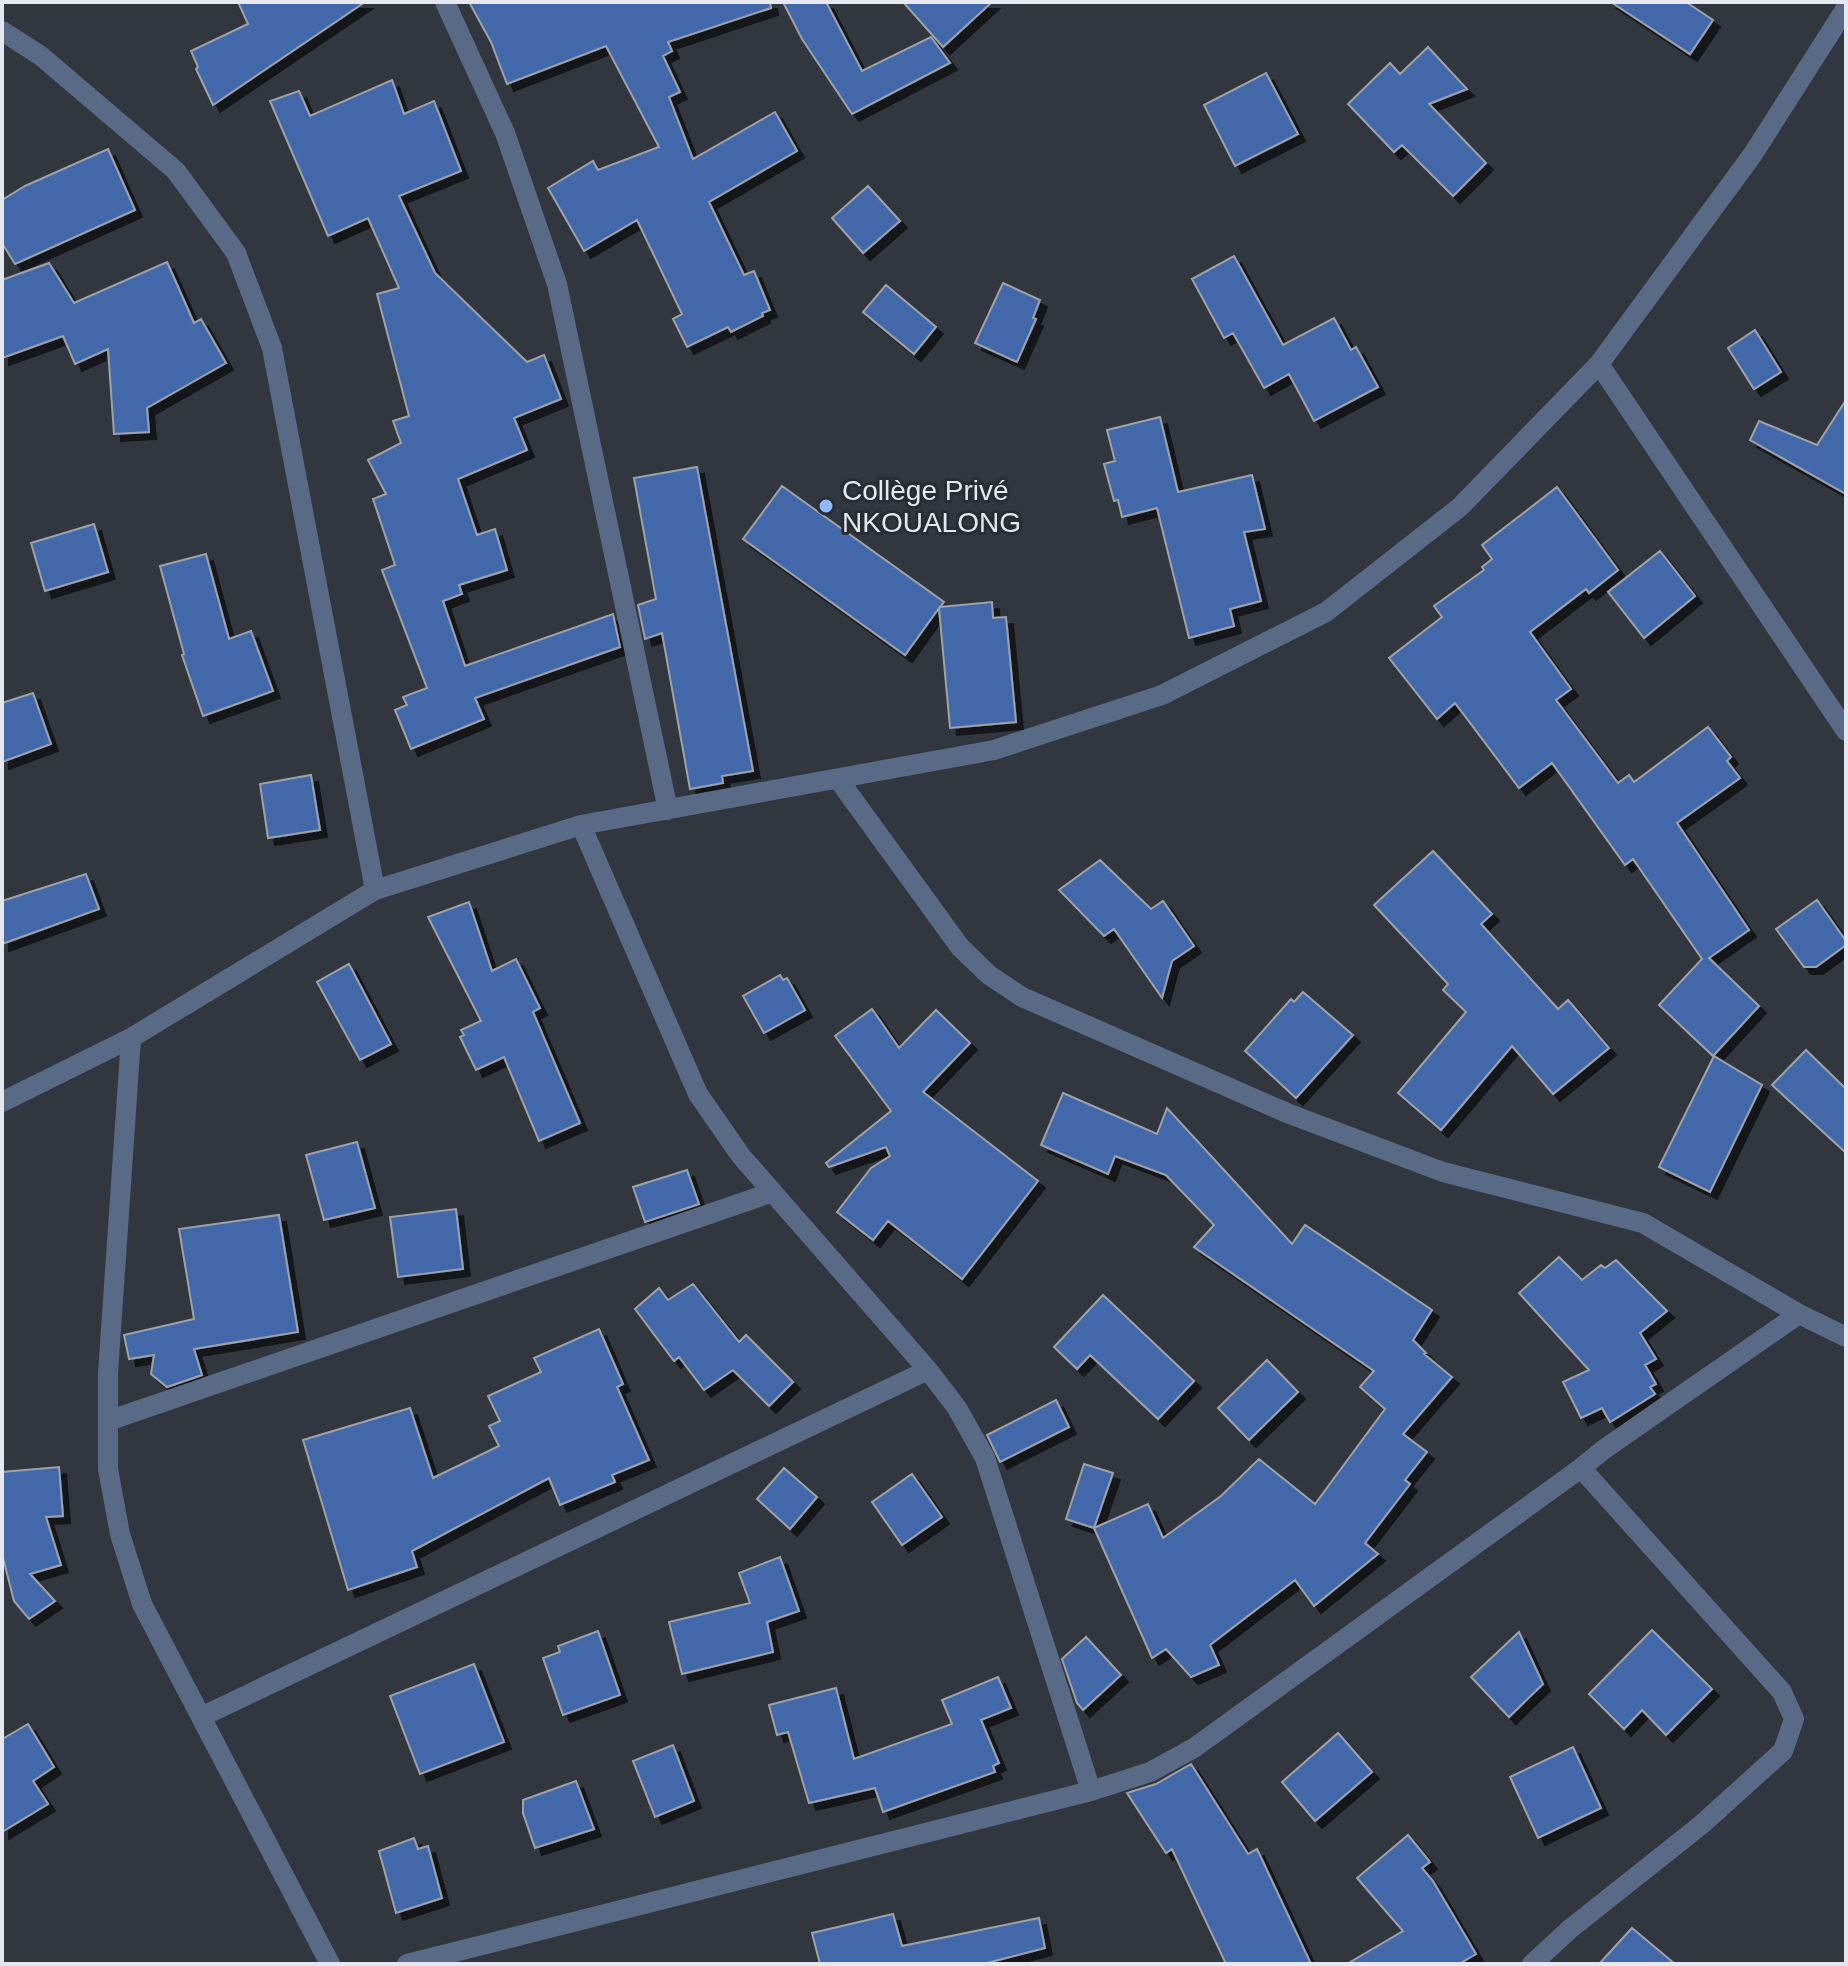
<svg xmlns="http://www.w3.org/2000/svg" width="1848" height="1966" font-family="Helvetica,sans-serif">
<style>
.building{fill:#4267a9;stroke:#9ca2ac;stroke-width:2;filter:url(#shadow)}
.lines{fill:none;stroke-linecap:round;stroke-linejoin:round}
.minor{stroke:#596a87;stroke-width:20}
.poi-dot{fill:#90b8fd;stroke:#282d35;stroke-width:3}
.labels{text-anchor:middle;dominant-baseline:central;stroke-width:6;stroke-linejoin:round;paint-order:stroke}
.poi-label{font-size:28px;fill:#e5e8ee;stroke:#282d35;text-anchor:start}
</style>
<defs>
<filter id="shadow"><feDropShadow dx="7" dy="7" stdDeviation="0" flood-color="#0009"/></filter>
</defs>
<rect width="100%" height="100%" fill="#32373f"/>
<!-- building -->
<path class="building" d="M 238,2 L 365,2 L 213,105 L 196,69 L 198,67 L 191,51 L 248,24 Z
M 469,2 L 770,2 L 771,8 L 668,42 L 672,51 L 663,56 L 680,92 L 669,97 L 693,159 L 775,112 L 797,151 L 709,202 L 744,275 L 754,271 L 770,310 L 762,313 L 763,316 L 731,332 L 728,327 L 687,347 L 673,319 L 682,314 L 637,220 L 584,251 L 548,188 L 593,161 L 598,170 L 659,147 L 606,46 L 507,84 L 491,42 Z
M 783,2 L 826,2 L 862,71 L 931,37 L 950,63 L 852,114 L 802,39 Z
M 903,2 L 992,2 L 943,47 Z
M 1611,2 L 1686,2 L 1713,20 L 1690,54 Z
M 1428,47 L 1467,89 L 1429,104 L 1486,163 L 1453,196 L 1402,145 L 1394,152 L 1348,104 L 1390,63 L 1400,74 Z
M 1266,73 L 1298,134 L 1235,166 L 1204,105 Z
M 392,80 L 404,114 L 434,101 L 461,171 L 399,196 L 435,273 L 527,362 L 544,355 L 561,399 L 514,418 L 527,450 L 458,479 L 477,535 L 495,529 L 507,570 L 459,585 L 462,594 L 443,601 L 465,666 L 613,614 L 620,647 L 475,698 L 484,719 L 411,749 L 395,710 L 407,705 L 403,697 L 427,688 L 382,570 L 395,565 L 373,499 L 386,494 L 368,460 L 401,443 L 393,421 L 409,416 L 377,294 L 399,288 L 368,218 L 328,236 L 270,101 L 299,91 L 310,116 Z
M 108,149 L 135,210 L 15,264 L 2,243 L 2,200 L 25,186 Z
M 868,186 L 900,221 L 863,253 L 832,218 Z
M 1234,256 L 1283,345 L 1334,318 L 1351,350 L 1356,347 L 1378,387 L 1314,421 L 1289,374 L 1264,388 L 1233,333 L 1224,338 L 1192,279 Z
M 167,262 L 194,323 L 201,319 L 226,363 L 147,408 L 149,432 L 114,434 L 108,349 L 75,364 L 63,336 L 2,358 L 2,280 L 49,263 L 74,303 Z
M 1003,283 L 1040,300 L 1033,318 L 1036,319 L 1017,362 L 975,343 Z
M 886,285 L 936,327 L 914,354 L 863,312 Z
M 1755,330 L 1781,372 L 1754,389 L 1728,348 Z
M 1846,400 L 1846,494 L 1750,440 L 1759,421 L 1817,445 Z
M 1160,417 L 1178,492 L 1252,475 L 1265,529 L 1244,532 L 1261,601 L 1230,609 L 1234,626 L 1189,638 L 1157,508 L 1122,517 L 1118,500 L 1114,501 L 1104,464 L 1115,461 L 1107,430 Z
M 697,467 L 753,771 L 722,776 L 723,783 L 690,789 L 662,633 L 645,639 L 638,605 L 656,599 L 634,478 Z
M 782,486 L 944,602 L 940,607 L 992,602 L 993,618 L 1006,617 L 1016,722 L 950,728 L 939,608 L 905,655 L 743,539 Z
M 1557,487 L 1618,570 L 1589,593 L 1586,589 L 1530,632 L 1571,689 L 1556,700 L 1618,783 L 1629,775 L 1634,782 L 1708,727 L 1731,757 L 1727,761 L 1740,778 L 1677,823 L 1749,930 L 1709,958 L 1759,1006 L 1713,1056 L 1659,1005 L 1702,959 L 1633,859 L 1625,865 L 1552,763 L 1519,788 L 1455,703 L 1437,719 L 1389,658 L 1442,617 L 1434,606 L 1484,570 L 1482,567 L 1492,559 L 1482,545 Z
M 94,524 L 108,572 L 45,591 L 31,543 Z
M 1660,551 L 1695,596 L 1644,638 L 1608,592 Z
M 206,554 L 229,639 L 251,631 L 273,691 L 203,716 L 182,655 L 184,654 L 160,566 Z
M 33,693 L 51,744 L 2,762 L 2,703 Z
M 311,775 L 320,830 L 268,838 L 260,784 Z
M 1433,851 L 1492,914 L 1481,924 L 1558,1009 L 1568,1000 L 1609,1048 L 1553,1094 L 1512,1046 L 1441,1130 L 1398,1093 L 1466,1012 L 1443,990 L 1448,984 L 1374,905 Z
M 1100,860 L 1151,909 L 1163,901 L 1194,946 L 1172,961 L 1162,998 L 1114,929 L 1104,936 L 1059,890 Z
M 86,874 L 99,909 L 2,944 L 2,901 Z
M 1817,900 L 1846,941 L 1846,945 L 1816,967 L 1804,967 L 1776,929 Z
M 469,902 L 492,971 L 516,959 L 540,1008 L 533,1012 L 580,1123 L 539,1141 L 504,1057 L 476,1070 L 460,1037 L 464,1035 L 461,1030 L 481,1021 L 428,917 Z
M 349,964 L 391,1044 L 360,1060 L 317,982 Z
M 780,975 L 783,980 L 787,978 L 805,1010 L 764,1033 L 743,996 Z
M 1303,992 L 1353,1035 L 1296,1098 L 1245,1051 L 1291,999 L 1294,1002 Z
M 872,1009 L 899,1048 L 936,1010 L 970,1043 L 923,1092 L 1038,1181 L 962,1279 L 888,1221 L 873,1240 L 837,1212 L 871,1168 L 890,1156 L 886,1147 L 829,1167 L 826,1163 L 891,1111 L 835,1036 Z
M 1806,1050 L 1846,1089 L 1846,1153 L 1772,1085 Z
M 1714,1056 L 1762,1085 L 1710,1192 L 1659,1167 Z
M 1063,1093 L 1157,1134 L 1167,1108 L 1292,1244 L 1305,1225 L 1432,1310 L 1413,1340 L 1426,1353 L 1424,1354 L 1452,1377 L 1403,1434 L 1427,1452 L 1405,1480 L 1410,1484 L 1365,1543 L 1378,1554 L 1314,1606 L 1295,1580 L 1210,1645 L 1219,1665 L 1191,1677 L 1166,1649 L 1152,1658 L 1094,1528 L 1148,1504 L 1163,1538 L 1221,1496 L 1259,1459 L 1315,1504 L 1385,1409 L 1360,1387 L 1374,1371 L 1194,1247 L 1214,1225 L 1166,1175 L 1115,1156 L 1108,1174 L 1041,1145 Z
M 357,1142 L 375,1208 L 324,1220 L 306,1155 Z
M 687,1170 L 699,1204 L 645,1222 L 633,1187 Z
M 456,1209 L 463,1269 L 398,1277 L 390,1217 Z
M 279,1215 L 298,1332 L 194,1349 L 202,1375 L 167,1387 L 151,1374 L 154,1355 L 129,1359 L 124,1335 L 194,1319 L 179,1229 Z
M 1559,1257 L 1582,1280 L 1601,1265 L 1605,1268 L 1616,1260 L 1667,1311 L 1640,1333 L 1656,1359 L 1645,1365 L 1656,1384 L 1650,1387 L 1655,1394 L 1610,1422 L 1602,1408 L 1581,1418 L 1563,1382 L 1589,1370 L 1519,1293 Z
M 693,1284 L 739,1342 L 746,1335 L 793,1382 L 769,1406 L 733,1370 L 704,1390 L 679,1357 L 674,1361 L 635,1309 L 659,1288 L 668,1300 Z
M 1103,1295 L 1194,1381 L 1158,1419 L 1090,1355 L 1077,1369 L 1054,1347 Z
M 599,1329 L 623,1384 L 617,1387 L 649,1460 L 612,1475 L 615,1482 L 560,1505 L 549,1478 L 412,1551 L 417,1567 L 348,1590 L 303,1440 L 410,1408 L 433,1478 L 499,1446 L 489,1426 L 500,1421 L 488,1396 L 541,1372 L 534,1358 Z
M 1267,1360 L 1298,1392 L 1249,1440 L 1218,1408 Z
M 1056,1400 L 1069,1427 L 1000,1462 L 987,1435 Z
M 1084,1464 L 1113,1473 L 1094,1528 L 1066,1519 Z
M 59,1467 L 63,1516 L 46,1517 L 61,1565 L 30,1574 L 55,1601 L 29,1619 L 14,1601 L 2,1554 L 2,1472 Z
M 784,1468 L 817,1497 L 790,1529 L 757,1499 Z
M 912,1474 L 942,1517 L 902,1545 L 872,1502 Z
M 780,1557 L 799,1611 L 767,1622 L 773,1652 L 682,1674 L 669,1622 L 750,1603 L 739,1573 Z
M 1652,1630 L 1712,1689 L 1666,1735 L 1642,1710 L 1624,1729 L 1589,1694 Z
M 598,1631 L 620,1695 L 563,1715 L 543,1658 L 560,1652 L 558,1646 Z
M 1519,1632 L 1543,1684 L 1509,1717 L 1471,1677 Z
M 1086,1637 L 1121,1675 L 1083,1710 L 1077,1703 L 1062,1659 Z
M 474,1664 L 504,1742 L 420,1774 L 390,1696 Z
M 998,1677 L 1011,1708 L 981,1720 L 999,1763 L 993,1766 L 995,1772 L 883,1812 L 875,1788 L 809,1803 L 788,1732 L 777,1735 L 769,1705 L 836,1688 L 854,1759 L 952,1724 L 942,1700 Z
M 28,1724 L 54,1767 L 33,1781 L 48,1804 L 2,1832 L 2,1735 L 4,1738 Z
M 1338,1733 L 1372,1772 L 1315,1821 L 1282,1782 Z
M 673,1745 L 694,1801 L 655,1817 L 633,1761 Z
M 1573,1747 L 1601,1808 L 1538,1838 L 1510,1777 Z
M 1191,1764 L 1248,1854 L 1257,1849 L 1311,1964 L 1226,1964 L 1172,1849 L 1166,1853 L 1127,1793 L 1156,1784 Z
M 576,1781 L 594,1829 L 535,1848 L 523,1813 L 523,1800 Z
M 1408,1835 L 1430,1862 L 1422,1868 L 1433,1881 L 1476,1954 L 1459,1964 L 1347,1964 L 1403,1931 L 1357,1878 Z
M 414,1838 L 418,1849 L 428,1846 L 442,1898 L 396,1913 L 379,1851 Z
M 893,1914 L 902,1946 L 1039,1918 L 1045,1948 L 983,1964 L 820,1964 L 812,1933 Z
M 1632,1928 L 1675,1964 L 1599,1964 Z"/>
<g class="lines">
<!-- minor -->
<path class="minor" d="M 445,2 L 505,133 L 557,284 L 668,810
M 2,31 L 41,56 L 176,171 L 236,253 L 272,348 L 375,890
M 1599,364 L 1846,731
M 838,779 L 960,947 L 989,975 L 1022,997 L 1287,1113 L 1443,1172 L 1643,1223 L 1799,1314 L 1846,1337
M 581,825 L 698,1094 L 741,1156 L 928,1370 L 957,1408 L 985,1458 L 1091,1791
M 131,1038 L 108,1373 L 108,1469 L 120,1534 L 142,1604 L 330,1964
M 2,1102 L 131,1038 L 375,890 L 581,825 L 994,750 L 1162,695 L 1326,612 L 1460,507 L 1599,364 L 1753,154 L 1846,8
M 108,1421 L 773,1192
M 201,1717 L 928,1370
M 407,1964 L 1091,1791 L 1150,1772 L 1194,1748 L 1581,1468
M 1532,1964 L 1570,1929 L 1701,1825 L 1783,1751 L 1794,1719 L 1782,1692 L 1581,1468 L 1603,1450 L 1799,1314"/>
</g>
<!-- markers -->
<circle class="poi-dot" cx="826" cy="506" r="8"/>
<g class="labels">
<!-- poi labels -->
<g class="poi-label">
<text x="842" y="490">Collège Privé<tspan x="842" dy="32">NKOUALONG</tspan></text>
</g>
</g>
<!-- border -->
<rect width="1848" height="1966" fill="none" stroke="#e5e8ee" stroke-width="8"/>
</svg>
